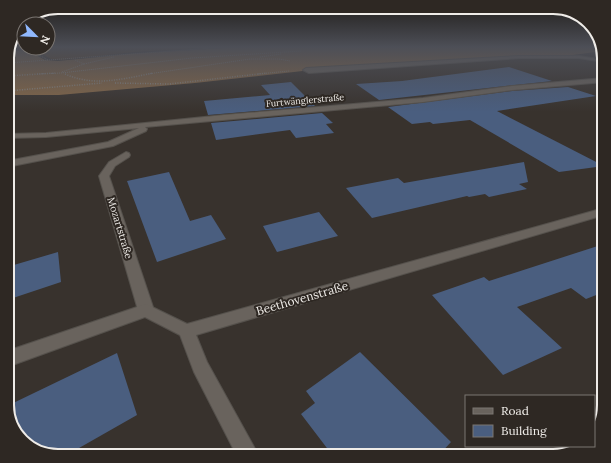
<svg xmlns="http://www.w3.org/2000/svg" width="611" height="463" font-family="Lora,serif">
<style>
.green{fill:#583e22}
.forest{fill:#856747}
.building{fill:#4a5e7f}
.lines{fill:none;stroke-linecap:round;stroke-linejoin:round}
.lane-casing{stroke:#55514c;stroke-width:2}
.street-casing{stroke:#55514c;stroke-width:2}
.path-far1{stroke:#8d8984;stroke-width:1;stroke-dasharray:1 1;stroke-linecap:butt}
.path{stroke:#8d8984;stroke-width:1.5;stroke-dasharray:1 1.5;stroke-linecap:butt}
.lane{fill:#69635d;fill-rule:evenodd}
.street{fill:#69635d;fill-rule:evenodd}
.labels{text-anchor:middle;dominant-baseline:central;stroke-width:4;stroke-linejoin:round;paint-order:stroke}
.far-street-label{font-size:9px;fill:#efece8;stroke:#2e2823}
.street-label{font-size:10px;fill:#efece8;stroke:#2e2823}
.near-street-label{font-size:12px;fill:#efece8;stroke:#2e2823}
.rim{fill:none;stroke:#efece8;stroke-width:2}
</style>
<rect width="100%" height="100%" fill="#38322d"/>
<!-- green -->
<path class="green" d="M 48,47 L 213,47 L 134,52 L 62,60 L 51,59 L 33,49 Z"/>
<!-- forest -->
<path class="forest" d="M 243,47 L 602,47 L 603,51 L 565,56 L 514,56 L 329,68 L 195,83 L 59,95 L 7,95 L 7,54 L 9,51 L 27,50 L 45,60 L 58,61 L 129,54 Z"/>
<!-- building -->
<path class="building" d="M 509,67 L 552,81 L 379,100 L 356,84 L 402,81 Z
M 291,82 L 315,106 L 208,115 L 204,101 L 270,95 L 261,85 Z
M 568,87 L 596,96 L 497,111 L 604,166 L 559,172 L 470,120 L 433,124 L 430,122 L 412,124 L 388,107 L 512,91 Z
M 322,113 L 333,123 L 326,124 L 334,133 L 296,138 L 290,130 L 216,140 L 211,123 Z
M 524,162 L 528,182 L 519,184 L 527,189 L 489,197 L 485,194 L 469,197 L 467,196 L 372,218 L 346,188 L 398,178 L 404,183 Z
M 169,172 L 190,221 L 211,215 L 226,239 L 157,262 L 127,181 Z
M 319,212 L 338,236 L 277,252 L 263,226 Z
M 604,244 L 604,292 L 586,299 L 571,288 L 517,307 L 562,348 L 503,375 L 432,295 L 484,277 L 489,281 Z
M 58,252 L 61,282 L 7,300 L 7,267 Z
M 360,352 L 451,442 L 438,456 L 333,456 L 301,414 L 315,403 L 306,391 Z
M 117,353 L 137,415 L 65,456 L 57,456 L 27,445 L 7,409 L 7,406 Z"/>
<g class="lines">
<defs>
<path id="lane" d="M 519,56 L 579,56 L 604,60 L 604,62 L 579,58 L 519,58 L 309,73 L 303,70 L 306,68 Z
M 126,152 L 129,153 L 130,155 L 129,157 L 115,166 L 109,176 L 154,310 L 151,314 L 146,316 L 141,314 L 138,310 L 99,176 L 109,162 Z"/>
<path id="street" d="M 604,78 L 604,82 L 512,90 L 423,102 L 145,127 L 147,129 L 146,131 L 113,146 L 7,167 L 7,161 L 108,142 L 139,128 L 46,137 L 7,138 L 7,134 L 46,133 L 224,115 L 423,98 L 512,86 Z
M 604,208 L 604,215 L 196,335 L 207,362 L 259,456 L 237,456 L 194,372 L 180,335 L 145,317 L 7,367 L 7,351 L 146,304 L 187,324 Z"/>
</defs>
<!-- lane casing -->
<use href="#lane" class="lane-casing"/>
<!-- street casing -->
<use href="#street" class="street-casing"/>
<!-- path-far1 -->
<path class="path-far1" d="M 28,49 L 48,60
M 9,50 L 31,48
M 260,57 L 281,54
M 7,63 L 227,47
M 84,64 L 114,57
M 62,72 L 84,64 L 75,60
M 37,74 L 61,73 L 192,58 L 301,51
M 148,74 L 250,59 L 279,59 L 290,61
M 258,74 L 289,71"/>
<!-- path -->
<path class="path" d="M 65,74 C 94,87 123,79 153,73
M 7,76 L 55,73
M 115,83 L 169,84 L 267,73
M 7,91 L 102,83"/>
<!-- lane -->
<use href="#lane" class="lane"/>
<!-- street -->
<use href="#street" class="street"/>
</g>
<!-- sky -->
<linearGradient id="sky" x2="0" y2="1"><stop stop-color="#1f1c19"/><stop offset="0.42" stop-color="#4d4f57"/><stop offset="1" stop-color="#4d4f57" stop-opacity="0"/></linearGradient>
<rect width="611" height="112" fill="url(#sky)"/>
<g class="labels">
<!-- far-street labels -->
<g class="far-street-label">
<text transform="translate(305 100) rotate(-5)">Furtwänglerstraße</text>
</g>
<!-- street labels -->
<g class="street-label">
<text transform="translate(120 228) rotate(73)">Mozartstraße</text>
</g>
<!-- near-street labels -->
<g class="near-street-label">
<text transform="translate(302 298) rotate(-16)">Beethovenstraße</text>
</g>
</g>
<!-- crop -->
<path d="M0 0H611V463H0ZM58 14H553A44 44 0 0 1 597 58V405A44 44 0 0 1 553 449H58A44 44 0 0 1 14 405V58A44 44 0 0 1 58 14Z" fill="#2e2823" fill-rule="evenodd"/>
<path class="rim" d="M58 14H553A44 44 0 0 1 597 58V405A44 44 0 0 1 553 449H58A44 44 0 0 1 14 405V58A44 44 0 0 1 58 14Z"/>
<!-- legend -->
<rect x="465" y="395" width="130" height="52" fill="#2e2823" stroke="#7b7672"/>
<rect x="473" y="408" width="20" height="6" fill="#69635d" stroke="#7b7672"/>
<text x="501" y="415" font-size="12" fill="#efece8">Road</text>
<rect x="473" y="425" width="20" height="12" fill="#4a5e7f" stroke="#7b7672"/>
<text x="501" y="435" font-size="12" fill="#efece8">Building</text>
<!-- north arrow -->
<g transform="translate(36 36) rotate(114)"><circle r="19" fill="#2e2823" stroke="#7b7672"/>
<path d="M0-3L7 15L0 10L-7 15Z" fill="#90b8fd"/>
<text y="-6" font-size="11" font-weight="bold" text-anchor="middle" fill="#efece8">N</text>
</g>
</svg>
